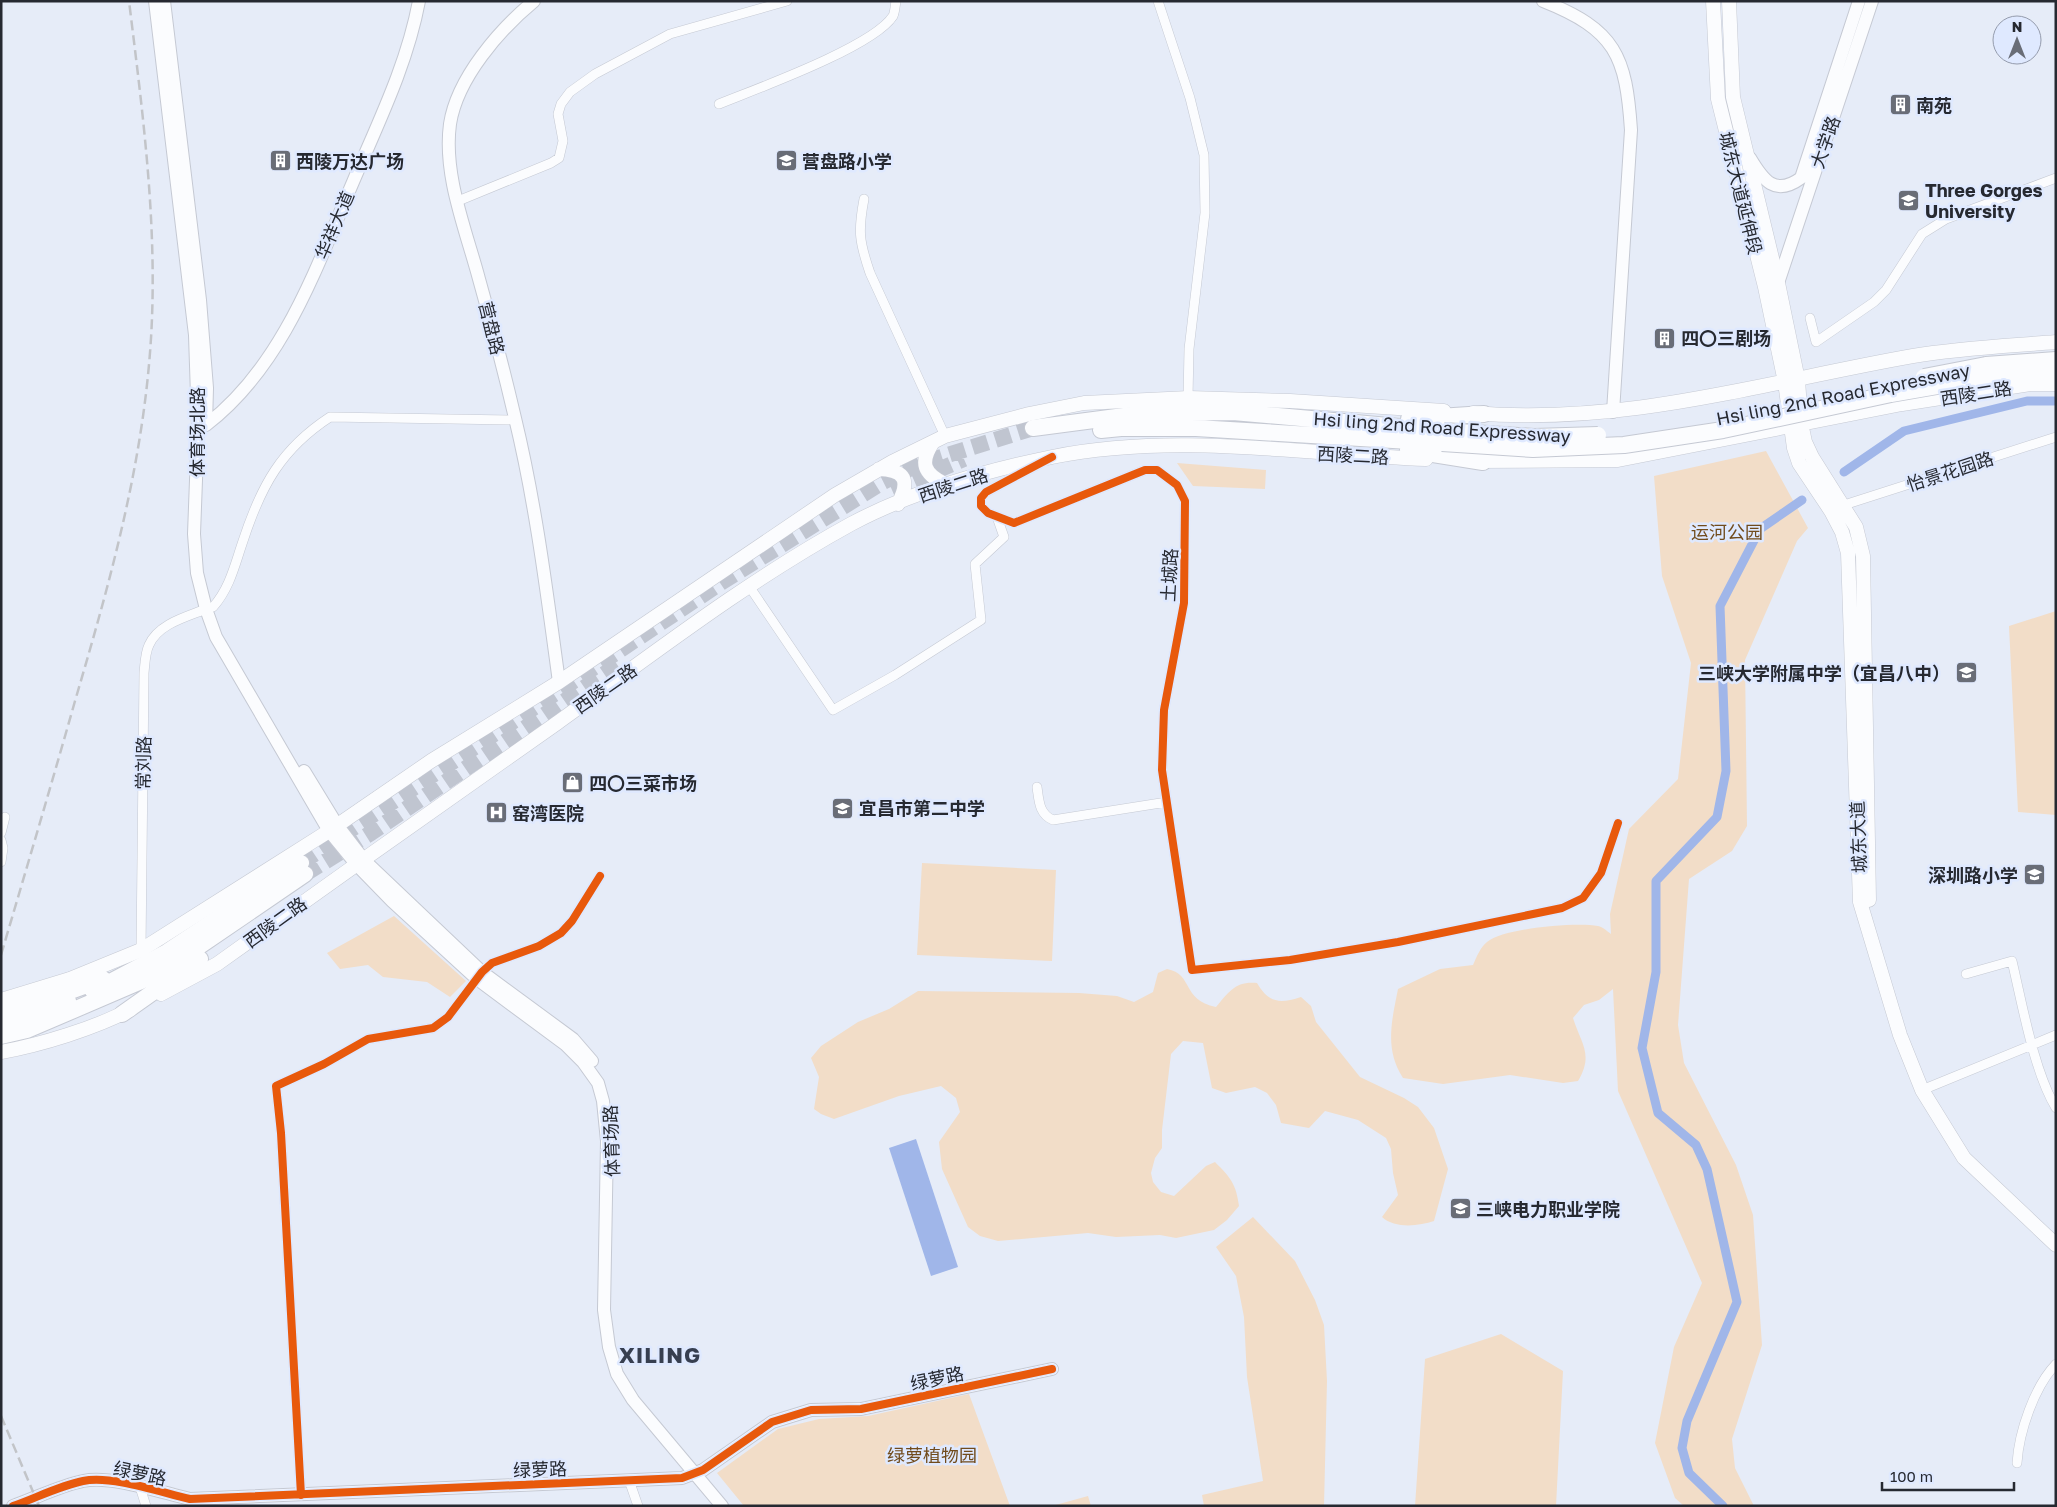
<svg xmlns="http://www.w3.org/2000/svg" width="2057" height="1507" font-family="'Golos Text','Noto Sans SC',sans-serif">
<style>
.green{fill:#f2ddc8}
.water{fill:#a0b6e9}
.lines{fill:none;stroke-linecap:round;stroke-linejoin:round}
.canal{stroke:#a0b6e9;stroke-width:9}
.highway-tunnel{stroke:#c0c5d0;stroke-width:16;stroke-dasharray:16 8;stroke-linecap:butt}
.street-casing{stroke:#c5c9d3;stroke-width:10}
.secondary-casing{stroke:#c5c9d3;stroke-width:14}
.primary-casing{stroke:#c5c9d3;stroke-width:15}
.highway-casing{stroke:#c5c9d3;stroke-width:18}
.street{stroke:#fbfcfe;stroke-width:9}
.secondary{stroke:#fbfcfe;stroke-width:12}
.primary{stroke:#fbfcfe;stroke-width:14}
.highway{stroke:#fbfcfe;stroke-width:16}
.rail{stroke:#c2c4c8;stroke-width:2.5;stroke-dasharray:10 5;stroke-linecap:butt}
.highway-bridge-casing{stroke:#c5c9d3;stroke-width:18;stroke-linecap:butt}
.highway-bridge{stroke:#fbfcfe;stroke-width:16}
.cycleway-casing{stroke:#dfe9ff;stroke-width:11}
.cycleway{stroke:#e8590c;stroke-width:8}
.labels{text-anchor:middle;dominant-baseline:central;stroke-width:5;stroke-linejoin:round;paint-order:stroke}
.poi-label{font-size:18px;font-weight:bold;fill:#262931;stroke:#dfe9ff;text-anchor:start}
.street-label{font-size:18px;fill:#262931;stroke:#dfe9ff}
.park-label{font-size:18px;fill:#714b1c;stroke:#dfe9ff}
.district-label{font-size:22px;font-weight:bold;letter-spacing:1px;fill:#373f50;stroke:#dfe9ff}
</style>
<rect width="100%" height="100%" fill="#e6ecf8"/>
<!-- green -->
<path class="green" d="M 1766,451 L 1808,528 L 1797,541 L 1745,660 L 1747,826 L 1732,851 L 1689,879 L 1678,1025 L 1684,1063 L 1736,1165 L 1753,1215 L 1762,1345 L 1732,1439 L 1735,1468 L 1754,1506 L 1684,1506 L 1675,1498 L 1655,1443 L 1674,1347 L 1702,1283 L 1618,1091 L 1613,989 L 1599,1000 L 1584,1005 L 1573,1018 C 1581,1044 1594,1054 1578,1081 L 1563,1083 L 1510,1075 L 1443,1084 L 1403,1078 C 1384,1049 1392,1020 1398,989 L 1440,969 L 1473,965 C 1477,956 1480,948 1487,942 C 1504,928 1576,922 1598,926 C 1603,927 1607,931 1611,934 L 1610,914 L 1629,829 L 1678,779 L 1691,663 L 1662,576 L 1654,476 Z
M 1177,463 L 1266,470 L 1265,489 L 1193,486 Z
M 2056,611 L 2056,815 L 2018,812 L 2009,626 Z
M 922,863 L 1056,870 L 1052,961 L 917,955 Z
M 394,916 L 466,981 L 450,997 L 427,982 L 383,977 L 368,965 L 340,969 L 327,953 Z
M 1167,969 C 1194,974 1181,1000 1216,1007 C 1229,992 1235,981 1257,983 C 1269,1003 1279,1004 1301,997 L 1311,1006 L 1316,1022 L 1360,1077 L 1404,1098 L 1418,1107 L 1434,1128 L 1448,1169 L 1434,1221 C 1419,1226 1395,1229 1382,1217 L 1398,1195 L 1393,1173 L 1391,1149 L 1386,1138 L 1358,1120 L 1325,1111 L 1309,1128 L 1281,1123 L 1276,1105 L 1267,1093 L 1255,1087 L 1226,1093 L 1212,1088 L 1203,1043 L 1183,1041 L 1171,1054 L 1162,1130 L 1162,1148 L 1155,1158 L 1151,1173 L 1153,1182 L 1161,1192 L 1174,1196 L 1206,1166 L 1215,1162 C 1231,1178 1236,1184 1239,1206 L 1227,1220 L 1214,1230 L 1176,1238 L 1160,1235 L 1116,1237 L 1088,1233 L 998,1241 L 980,1236 L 968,1227 L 942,1169 L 939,1142 L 960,1112 L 956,1098 L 941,1086 L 899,1096 L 834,1119 L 821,1114 L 814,1109 L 819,1077 L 811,1058 L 821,1046 L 858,1022 L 889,1009 L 918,991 L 1079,993 L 1117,996 L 1134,1002 L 1153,992 L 1158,973 Z
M 1253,1217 L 1295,1261 L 1315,1300 L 1324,1325 L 1327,1381 L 1324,1506 L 1204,1506 L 1202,1495 L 1263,1481 L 1247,1377 L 1244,1317 L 1236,1276 L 1216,1247 Z
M 1501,1334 L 1563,1371 L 1556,1506 L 1415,1506 L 1425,1359 Z
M 969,1394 L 1010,1506 L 744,1506 L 717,1473 L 778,1429 L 819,1419 L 868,1416 Z
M 1088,1496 L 1091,1506 L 1052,1506 Z"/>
<!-- water -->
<path class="water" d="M 916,1139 L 958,1267 L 931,1276 L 889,1148 Z"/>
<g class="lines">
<!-- canal -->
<path class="canal" d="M 1844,472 L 1904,431 L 2027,401 L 2056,401
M 1723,1506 L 1689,1473 L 1682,1448 L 1687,1421 L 1737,1302 L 1707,1169 L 1696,1145 L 1658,1113 L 1642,1048 L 1656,972 L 1656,881 L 1717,817 L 1726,771 L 1720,606 L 1760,529 L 1802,500"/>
<!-- highway-tunnel -->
<path class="highway-tunnel" d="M 892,490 L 964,459
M 301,863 L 722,582 L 883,482 L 919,464 L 1033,428
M 305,874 L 371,833 L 619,664"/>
<defs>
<path id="street" d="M 1158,1 L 1190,98 L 1204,155 L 1205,213 L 1189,349 L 1188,398
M 719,104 C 756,89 873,47 893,16 C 895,12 895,6 896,1
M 864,199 C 858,231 859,241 870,273 L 945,436
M 458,201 L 551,163 L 559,158 L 563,141 L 558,114 L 561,104 L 570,92 L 595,74 L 670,34 L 787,1
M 1810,318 L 1816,342 L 1874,302 L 1886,290 L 1922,234 L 1946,219 L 2056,178
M 1039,464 L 986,492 L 981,498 L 981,506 L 988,513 L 1014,523 L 1145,470 L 1157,470 L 1177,485 L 1185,501 L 1184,603 L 1164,710 L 1162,770 L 1192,970 L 1290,960 L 1398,942 L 1562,908 L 1583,898 L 1601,873 L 1618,823
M 1844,505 L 2056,437
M 749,586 L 833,710 L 895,675 L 981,620 L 975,564 L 1004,537 L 997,517
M 213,607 C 230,588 235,564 243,541 C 261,486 281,449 330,417 L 516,420
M 1037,787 C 1039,801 1039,814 1053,820 L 1167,802
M 1,833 L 5,817
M 1,840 L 3,848 L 1,862
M 141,950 L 144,673 C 145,664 145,653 149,645 C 158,624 186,617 206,609
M 1966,974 L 2012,961 C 2022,1003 2034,1072 2056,1108
M 1922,1090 L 2056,1035
M 2017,1463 C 2019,1432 2034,1387 2056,1364
M 629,1480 L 638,1506
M 140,1487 L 146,1506
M 301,1495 L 281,1133 L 276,1086 L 324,1064 L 368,1039 L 433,1028 L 448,1017 L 482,972 L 492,963 L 539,946 L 561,933 L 572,921 L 600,876"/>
<path id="secondary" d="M 155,1 L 195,335 L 198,426 L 194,534 L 197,573 L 206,609 L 216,637 L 329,831 L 356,864 L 392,901 L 477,979 L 566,1045 L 583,1062 L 598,1083 L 603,1101 L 607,1141 L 604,1310 L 609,1347 L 617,1374 L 633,1400 L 722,1506
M 164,1 L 200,300 L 207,388 L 206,424
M 534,1 C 500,29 457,78 450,124 C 443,175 466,230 479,279 C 492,325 504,371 515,418 C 536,505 547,594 559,682
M 1543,1 C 1616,30 1626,56 1631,130 L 1613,412
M 1750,158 C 1763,180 1775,197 1801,178 L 1859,1
M 1778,283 L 1872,1
M 206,425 C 283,366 316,268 353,182 C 378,123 407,65 419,1
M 304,771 L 337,825 L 364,860 L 482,972 L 573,1039 L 592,1061
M 13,1506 C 36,1498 59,1486 83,1481 C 111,1475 160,1492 190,1499 L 682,1478 L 703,1470 L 772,1422 L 811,1410 L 861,1409 L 1052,1369"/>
<path id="primary" d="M 1713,1 L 1718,99 L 1765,287 L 1785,382 L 1794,448 L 1799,463 L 1831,511 L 1842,532 L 1848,553 L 1860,902 L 1900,1035 L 1922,1090 L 1964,1158 L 2056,1245
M 1729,1 L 1733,97 L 1778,283 L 1798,380 L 1801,423 L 1805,442 L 1812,457 L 1856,527 L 1863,556 L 1869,900
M 1473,413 C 1625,426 1765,382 1913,356 C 1960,348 2008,346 2056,342
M 933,442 C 919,463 924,474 945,484
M 1473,461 L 1618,460 L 1902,404 L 2030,384 L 2056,384
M 879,469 C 906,470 910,481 898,504
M 161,994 L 217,964 C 330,883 443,803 557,723 C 653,654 747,581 851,524 C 913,491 984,471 1052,457 C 1174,432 1302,454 1426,459
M 1,1000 L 70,979 L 141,950 L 329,831 L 431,761 L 559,682 L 835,495 L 892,462 L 945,436 L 1029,414 L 1084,403 L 1189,398 L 1290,401 L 1444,411
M 1,1052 C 40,1045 96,1028 131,1009"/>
<path id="highway" d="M 1986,365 L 2056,360
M 1989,377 L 2056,374
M 1409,419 L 1484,414
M 1033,428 L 1147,413 L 1233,412 L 1444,431
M 1101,430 L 1121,428 L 1196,428 L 1442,443
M 1408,450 L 1483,462
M 93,991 L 167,952 L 301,863
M 1,1009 L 46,1000 L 103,979
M 122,1014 L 200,959
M 1,1023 L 25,1017 L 68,1001
M 1,1036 L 27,1030 L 139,982 L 182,958 L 305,874"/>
</defs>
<!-- street casing -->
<use href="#street" class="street-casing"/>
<!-- secondary casing -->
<use href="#secondary" class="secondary-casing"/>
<!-- primary casing -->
<use href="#primary" class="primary-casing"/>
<!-- highway casing -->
<use href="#highway" class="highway-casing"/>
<!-- street -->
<use href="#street" class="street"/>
<!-- secondary -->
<use href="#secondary" class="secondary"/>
<!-- primary -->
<use href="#primary" class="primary"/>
<!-- highway -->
<use href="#highway" class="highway"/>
<!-- rail -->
<path class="rail" d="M 1,955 C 26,870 51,786 75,701 C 112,575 147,450 152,318 C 156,212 142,107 129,1
M 1,1416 L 39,1506"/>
<defs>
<path id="highway-bridge" d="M 1924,377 L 1986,365
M 1444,431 L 1534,437 L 1598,435
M 1442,443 L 1533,449 L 1624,445 L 1723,430 L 1891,394 L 1989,377"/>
</defs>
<!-- highway-bridge casing -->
<use href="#highway-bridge" class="highway-bridge-casing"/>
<!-- highway-bridge -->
<use href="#highway-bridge" class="highway-bridge"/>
<defs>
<path id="cycleway" d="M 1052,457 L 986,492 L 981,498 L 981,506 L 988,513 L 1014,523 L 1145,470 L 1157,470 L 1177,485 L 1185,501 L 1184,603 L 1164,710 L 1162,770 L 1192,970 L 1290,960 L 1398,942 L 1562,908 L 1583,898 L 1601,873 L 1618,823
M 301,1495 L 281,1133 L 276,1086 L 324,1064 L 368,1039 L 433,1028 L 448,1017 L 482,972 L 492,963 L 539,946 L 561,933 L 572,921 L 600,876
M 13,1506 C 36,1498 59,1486 83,1481 C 111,1475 160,1492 190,1499 L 682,1478 L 703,1470 L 772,1422 L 811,1410 L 861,1409 L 1052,1369"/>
</defs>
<!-- cycleway casing -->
<use href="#cycleway" class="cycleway-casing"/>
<!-- cycleway -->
<use href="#cycleway" class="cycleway"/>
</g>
<!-- icons -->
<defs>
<symbol id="building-square" viewBox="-11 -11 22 22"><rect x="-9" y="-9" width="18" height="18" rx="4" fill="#696d77" stroke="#dfe9ff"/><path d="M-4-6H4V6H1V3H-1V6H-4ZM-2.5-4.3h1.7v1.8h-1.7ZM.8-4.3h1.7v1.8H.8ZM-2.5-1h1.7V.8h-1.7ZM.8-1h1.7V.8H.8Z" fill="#fff"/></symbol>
<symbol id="school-square" viewBox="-11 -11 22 22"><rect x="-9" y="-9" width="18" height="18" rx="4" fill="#696d77" stroke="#dfe9ff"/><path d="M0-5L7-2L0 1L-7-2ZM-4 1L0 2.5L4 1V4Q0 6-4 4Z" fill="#fff"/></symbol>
<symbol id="university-square" viewBox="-11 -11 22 22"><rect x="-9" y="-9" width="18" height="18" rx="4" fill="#696d77" stroke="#dfe9ff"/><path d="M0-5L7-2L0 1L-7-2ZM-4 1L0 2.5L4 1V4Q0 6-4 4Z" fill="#fff"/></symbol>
<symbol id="shop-square" viewBox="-11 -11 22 22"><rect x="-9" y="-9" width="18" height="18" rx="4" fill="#696d77" stroke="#dfe9ff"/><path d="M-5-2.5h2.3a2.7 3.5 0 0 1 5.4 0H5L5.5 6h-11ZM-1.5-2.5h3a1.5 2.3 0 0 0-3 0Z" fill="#fff"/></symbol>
<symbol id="hospital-square" viewBox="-11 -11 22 22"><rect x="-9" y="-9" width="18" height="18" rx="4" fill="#696d77" stroke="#dfe9ff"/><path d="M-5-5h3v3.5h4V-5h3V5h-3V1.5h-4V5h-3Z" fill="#fff"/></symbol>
</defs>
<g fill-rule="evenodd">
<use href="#building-square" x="1888" y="92" width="25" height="25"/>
<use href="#building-square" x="268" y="148" width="25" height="25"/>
<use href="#school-square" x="774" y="148" width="25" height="25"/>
<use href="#university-square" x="1896" y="188" width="25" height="25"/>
<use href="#building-square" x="1652" y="326" width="25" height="25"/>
<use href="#school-square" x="1954" y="660" width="25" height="25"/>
<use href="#shop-square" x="560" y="770" width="25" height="25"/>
<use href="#school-square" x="830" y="796" width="25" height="25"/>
<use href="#hospital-square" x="484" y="800" width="25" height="25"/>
<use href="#school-square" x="2022" y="862" width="25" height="25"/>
<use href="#university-square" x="1448" y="1196" width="25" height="25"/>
</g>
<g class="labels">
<!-- poi labels -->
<g class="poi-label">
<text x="1916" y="105">南苑</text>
<text x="296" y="161">西陵万达广场</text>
<text x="802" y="161">营盘路小学</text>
<text x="1925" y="190">Three Gorges<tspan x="1925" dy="21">University</tspan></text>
<text x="1681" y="338">四〇三剧场</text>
<text x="1950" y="673" text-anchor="end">三峡大学附属中学（宜昌八中）</text>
<text x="589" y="783">四〇三菜市场</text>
<text x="859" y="808">宜昌市第二中学</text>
<text x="512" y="813">窑湾医院</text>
<text x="2018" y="875" text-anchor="end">深圳路小学</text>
<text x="1476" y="1209">三峡电力职业学院</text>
</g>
<!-- street labels -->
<g class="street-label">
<text transform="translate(1825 142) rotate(-71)">大学路</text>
<text transform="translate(1741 193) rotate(76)">城东大道延伸段</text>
<text transform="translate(334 225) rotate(-67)">华祥大道</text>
<text transform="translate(492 328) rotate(76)">营盘路</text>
<text transform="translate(1976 393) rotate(-9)">西陵二路</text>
<text transform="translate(1843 394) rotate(-11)">Hsi ling 2nd Road Expressway</text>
<text transform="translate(1442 427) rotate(4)">Hsi ling 2nd Road Expressway</text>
<text transform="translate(197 432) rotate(-90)">体育场北路</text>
<text transform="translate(1353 455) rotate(3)">西陵二路</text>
<text transform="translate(1950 471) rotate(-18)">怡景花园路</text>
<text transform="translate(953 485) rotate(-18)">西陵二路</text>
<text transform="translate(1169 575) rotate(-87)">土城路</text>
<text transform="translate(605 688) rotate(-35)">西陵二路</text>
<text transform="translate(143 763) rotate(-89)">常刘路</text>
<text transform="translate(1858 837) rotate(-92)">城东大道</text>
<text transform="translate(275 922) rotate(-36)">西陵二路</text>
<text transform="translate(611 1141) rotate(-92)">体育场路</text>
<text transform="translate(937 1378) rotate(-12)">绿萝路</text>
<text transform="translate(540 1469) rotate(-2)">绿萝路</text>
<text transform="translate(140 1473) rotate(12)">绿萝路</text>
</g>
<!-- park labels -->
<g class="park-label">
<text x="1727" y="532">运河公园</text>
<text x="932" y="1455">绿萝植物园</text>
</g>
<!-- district labels -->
<g class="district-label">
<text x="660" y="1354">XILING</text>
</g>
</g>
<!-- border -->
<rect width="2057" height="1507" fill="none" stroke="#262931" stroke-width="5"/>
<!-- north arrow -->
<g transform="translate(2017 40)"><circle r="24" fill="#dfe9ff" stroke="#959cad"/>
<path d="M0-4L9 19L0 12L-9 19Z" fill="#696d77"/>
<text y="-8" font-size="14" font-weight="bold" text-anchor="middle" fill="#262931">N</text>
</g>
<!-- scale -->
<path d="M1882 1482v8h132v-8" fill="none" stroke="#262931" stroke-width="2.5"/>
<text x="1890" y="1482" font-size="15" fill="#262931" stroke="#dfe9ff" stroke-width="4" paint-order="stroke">100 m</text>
</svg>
